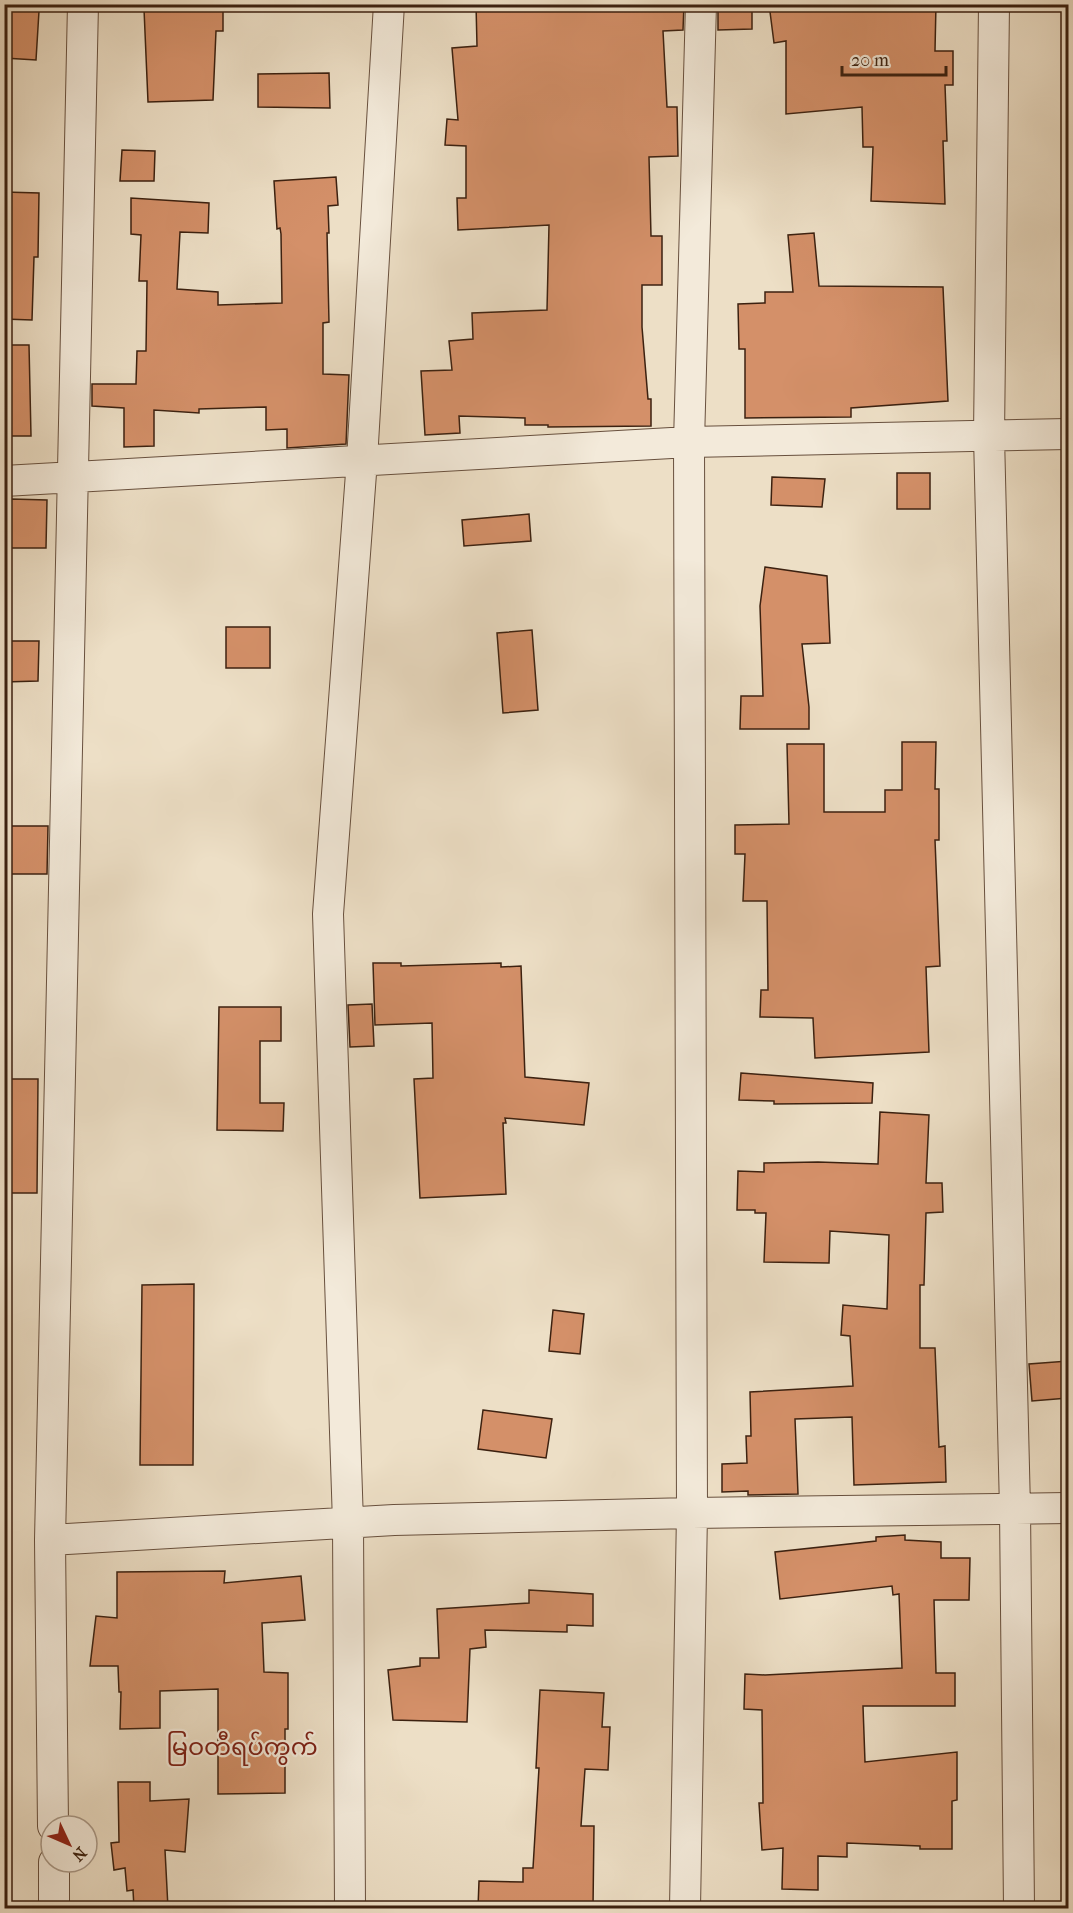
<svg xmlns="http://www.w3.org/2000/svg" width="1073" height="1913" font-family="'IM FELL French Canon','Noto Sans Myanmar',serif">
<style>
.building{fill:#d49069;stroke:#3c2110;stroke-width:1.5}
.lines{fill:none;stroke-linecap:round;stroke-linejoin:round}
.minor-casing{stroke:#68503e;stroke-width:32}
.minor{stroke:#f3eada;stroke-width:30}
.labels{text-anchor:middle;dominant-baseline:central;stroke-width:4.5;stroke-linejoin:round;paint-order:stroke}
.quarter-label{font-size:24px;fill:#7a1f14;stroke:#f3eada}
</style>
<rect width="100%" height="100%" fill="#eddfc6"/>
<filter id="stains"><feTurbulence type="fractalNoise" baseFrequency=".00333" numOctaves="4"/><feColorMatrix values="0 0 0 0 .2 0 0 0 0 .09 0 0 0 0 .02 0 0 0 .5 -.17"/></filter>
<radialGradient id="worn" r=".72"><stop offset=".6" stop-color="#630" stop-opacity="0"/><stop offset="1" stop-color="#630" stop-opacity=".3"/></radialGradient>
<!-- building -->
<path class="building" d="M 171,4 L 223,4 L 223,31 L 216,31 L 213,100 L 148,102 L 144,9 L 171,6 Z
M 476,4 L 684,4 L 683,30 L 663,31 L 667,107 L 677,107 L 678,156 L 649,157 L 651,236 L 662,236 L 662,285 L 642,285 L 642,327 L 648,399 L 651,399 L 651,426 L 548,427 L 548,425 L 525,425 L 525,418 L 459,416 L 460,433 L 425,435 L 421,371 L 452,370 L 449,341 L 473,339 L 472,313 L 547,310 L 549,225 L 458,230 L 457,198 L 466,198 L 466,146 L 445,145 L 447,119 L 458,120 L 452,48 L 477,46 Z
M 718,4 L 752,4 L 752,29 L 718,30 Z
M 769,4 L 936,4 L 935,51 L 953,51 L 953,85 L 945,85 L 947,141 L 943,141 L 945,204 L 871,201 L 873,147 L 863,147 L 862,107 L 786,114 L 786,41 L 774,43 Z
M 4,9 L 39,11 L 36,60 L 4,58 Z
M 329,73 L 330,108 L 258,107 L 258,74 Z
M 122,150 L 155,151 L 154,181 L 120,181 Z
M 336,177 L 338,205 L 328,206 L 329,233 L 327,233 L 329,322 L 323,323 L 323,374 L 349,375 L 346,444 L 287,448 L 287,429 L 266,430 L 266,407 L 199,409 L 199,413 L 154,410 L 154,446 L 124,447 L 124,408 L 92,406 L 92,384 L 136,384 L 137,351 L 146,351 L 147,281 L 139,281 L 141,235 L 131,234 L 131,198 L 209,203 L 208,233 L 180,232 L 177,289 L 218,292 L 218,305 L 282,303 L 281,234 L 280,228 L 277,229 L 274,181 Z
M 4,192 L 39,193 L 38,257 L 34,257 L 32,320 L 4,319 Z
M 814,233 L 819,286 L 943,287 L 948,401 L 851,408 L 851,417 L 745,418 L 745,349 L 739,349 L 738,304 L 765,303 L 765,292 L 793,292 L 788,235 Z
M 4,345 L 29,345 L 31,436 L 4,436 Z
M 897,473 L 930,473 L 930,509 L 897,509 Z
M 772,477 L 825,479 L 822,507 L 771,505 Z
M 11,499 L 47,500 L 46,548 L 9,548 Z
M 529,514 L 531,541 L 464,546 L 462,520 Z
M 765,567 L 827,576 L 830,643 L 802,644 L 809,707 L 809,729 L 740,729 L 741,696 L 763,696 L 760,606 Z
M 226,627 L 270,627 L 270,668 L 226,668 Z
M 532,630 L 538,710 L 503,713 L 497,633 Z
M 4,641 L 39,641 L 38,681 L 4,682 Z
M 902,742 L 936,742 L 935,789 L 939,789 L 939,840 L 935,840 L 940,966 L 926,967 L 929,1052 L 815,1058 L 813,1018 L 760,1017 L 761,990 L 768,990 L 767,901 L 743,901 L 745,854 L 735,854 L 735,825 L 789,824 L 787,744 L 824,744 L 824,812 L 885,812 L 885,790 L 902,790 Z
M 4,826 L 48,826 L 47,874 L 4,874 Z
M 373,963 L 401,963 L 401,966 L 501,963 L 501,967 L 521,966 L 525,1077 L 589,1083 L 584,1125 L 505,1118 L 506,1123 L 503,1123 L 506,1194 L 420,1198 L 414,1079 L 433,1078 L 432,1023 L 375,1025 Z
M 372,1004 L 374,1046 L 350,1047 L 348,1005 Z
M 219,1007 L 281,1007 L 281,1041 L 260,1041 L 260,1103 L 284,1103 L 283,1131 L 217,1130 Z
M 741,1073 L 873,1083 L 872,1103 L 774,1104 L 774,1101 L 739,1100 Z
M 4,1079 L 38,1079 L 37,1193 L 4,1193 Z
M 880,1112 L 929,1115 L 926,1183 L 942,1183 L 943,1212 L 926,1213 L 924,1285 L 920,1285 L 920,1348 L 935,1348 L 939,1447 L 945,1446 L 946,1482 L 854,1485 L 852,1417 L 795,1419 L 798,1494 L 748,1495 L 748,1491 L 722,1492 L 722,1464 L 747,1463 L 746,1436 L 751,1436 L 750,1392 L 853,1386 L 850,1336 L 841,1335 L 843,1305 L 887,1309 L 889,1235 L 830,1231 L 829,1263 L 764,1262 L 766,1213 L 755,1213 L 755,1210 L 737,1210 L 738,1171 L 764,1172 L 764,1163 L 818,1162 L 878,1164 Z
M 194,1284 L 193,1465 L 140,1465 L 142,1285 Z
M 553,1310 L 584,1314 L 580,1354 L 549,1351 Z
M 1068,1361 L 1068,1398 L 1032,1401 L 1029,1364 Z
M 483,1410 L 552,1419 L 546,1458 L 478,1449 Z
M 905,1535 L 905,1540 L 941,1542 L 941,1558 L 970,1558 L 969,1600 L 934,1600 L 936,1673 L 955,1673 L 955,1706 L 863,1706 L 865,1762 L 957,1752 L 957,1800 L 952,1801 L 952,1849 L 920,1849 L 920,1846 L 847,1843 L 847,1857 L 818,1856 L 818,1890 L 782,1889 L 783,1848 L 762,1850 L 759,1803 L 763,1803 L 762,1710 L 744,1709 L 745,1674 L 765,1675 L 902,1668 L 899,1594 L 893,1595 L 892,1586 L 780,1599 L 775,1552 L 876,1541 L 876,1537 Z
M 225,1571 L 224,1583 L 301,1576 L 305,1620 L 262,1623 L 264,1672 L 288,1673 L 288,1729 L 285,1729 L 285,1793 L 218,1794 L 218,1689 L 160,1691 L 160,1728 L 120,1729 L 121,1692 L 119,1692 L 118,1666 L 90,1666 L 96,1616 L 117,1618 L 117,1572 Z
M 529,1590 L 593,1594 L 593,1626 L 567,1625 L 567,1632 L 485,1630 L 486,1647 L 470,1649 L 467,1722 L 393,1720 L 388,1670 L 420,1666 L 420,1658 L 439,1658 L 437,1609 L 529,1603 Z
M 540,1690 L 604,1693 L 602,1727 L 610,1727 L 608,1770 L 585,1769 L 581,1826 L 594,1826 L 593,1908 L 478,1908 L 479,1881 L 523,1882 L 523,1868 L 533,1868 L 539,1768 L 536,1768 Z
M 118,1782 L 150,1782 L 150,1801 L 189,1799 L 185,1852 L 165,1850 L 168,1908 L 134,1908 L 133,1890 L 127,1891 L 125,1868 L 114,1870 L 111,1843 L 119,1842 Z"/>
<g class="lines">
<defs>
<path id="minor" d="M 994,4 L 989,436 L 1015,1509 L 1019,1908
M 4,481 L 689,442 L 1068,434
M 50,1540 L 394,1520 L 692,1513 L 1068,1508
M 53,1826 L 50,1540 L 83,4
M 54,1862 L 54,1908
M 350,1908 L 348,1523 L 328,914 L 362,460 L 389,4
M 685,1908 L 692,1513 L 689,442 L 701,4"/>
</defs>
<!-- minor casing -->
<use href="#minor" class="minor-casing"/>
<!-- minor -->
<use href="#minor" class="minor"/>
</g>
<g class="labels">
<!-- quarter labels -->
<g class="quarter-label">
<text x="242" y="1747">မြဝတီရပ်ကွက်</text>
</g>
</g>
<!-- margin -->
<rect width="1073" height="1913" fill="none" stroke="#eddfc6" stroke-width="24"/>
<rect x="6" y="6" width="1061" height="1901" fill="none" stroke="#3c2110" stroke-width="3"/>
<rect x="12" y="12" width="1049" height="1889" fill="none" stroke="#3c2110" stroke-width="1.5"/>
<!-- north arrow -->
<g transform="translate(69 1844) rotate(134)"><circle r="28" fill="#f3eada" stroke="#aa9a89" stroke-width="1.5"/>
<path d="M0-4.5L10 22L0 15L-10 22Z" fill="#8f2418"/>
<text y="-9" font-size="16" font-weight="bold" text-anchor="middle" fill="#3c2110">N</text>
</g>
<!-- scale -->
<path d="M842 66v9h104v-9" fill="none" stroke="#3c2110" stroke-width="3"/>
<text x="851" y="66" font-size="18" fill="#3c2110" stroke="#f3eada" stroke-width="4.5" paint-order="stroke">20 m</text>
<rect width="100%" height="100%" filter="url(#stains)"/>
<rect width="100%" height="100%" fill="url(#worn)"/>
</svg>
